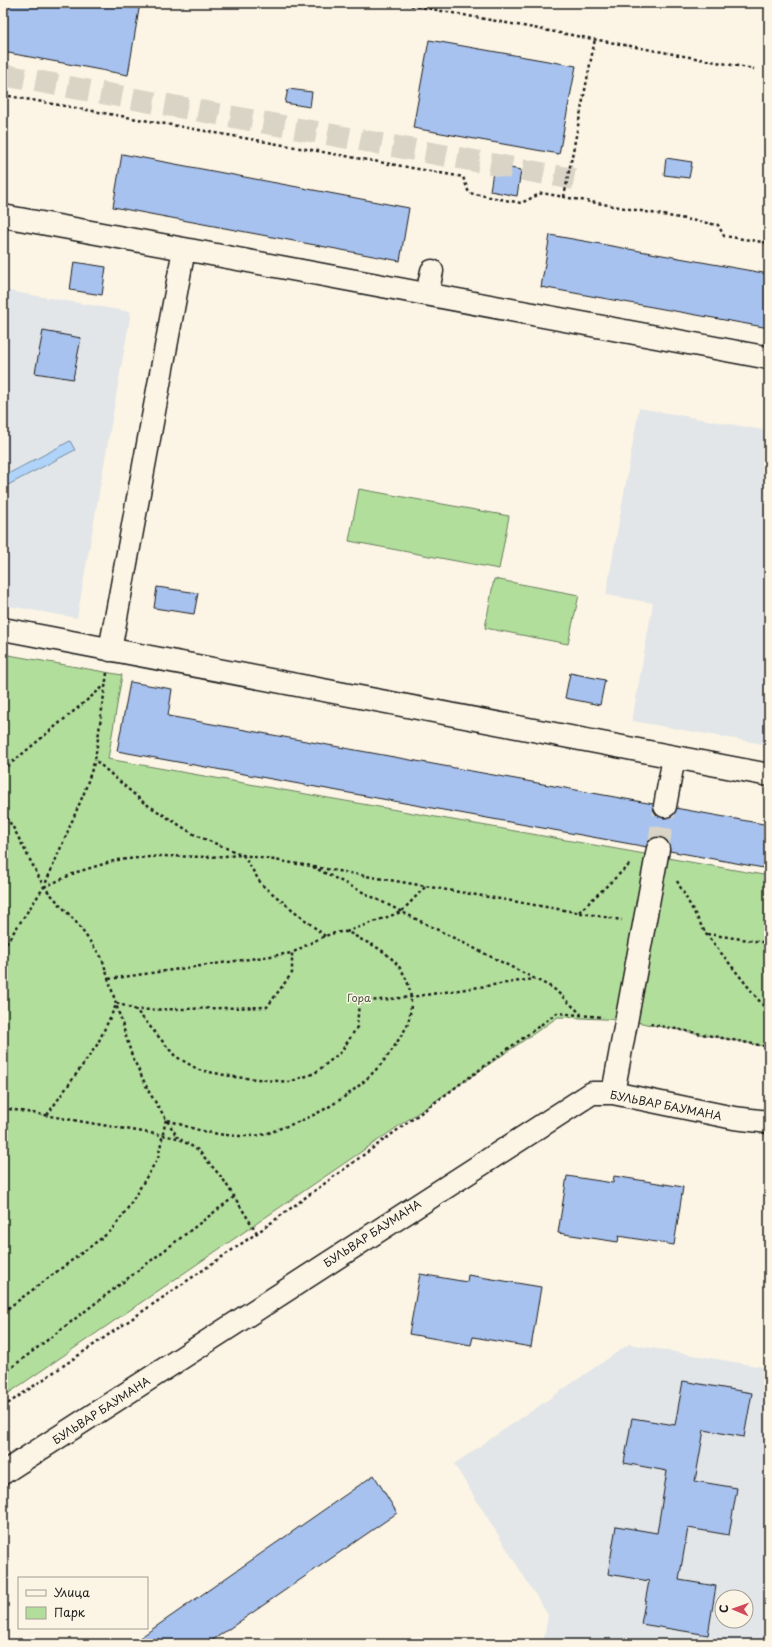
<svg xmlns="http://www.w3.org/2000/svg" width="772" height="1647" font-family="'Playpen Sans',sans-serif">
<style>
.built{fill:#e2e6e8;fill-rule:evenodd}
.green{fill:#b2de9c;stroke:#677d5c}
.water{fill:#b0d4f9;stroke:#758aa1}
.building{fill:#a7c2ef;stroke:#1c1c1c}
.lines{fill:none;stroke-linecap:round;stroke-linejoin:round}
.minor-tunnel{stroke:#dad4c7;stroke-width:22;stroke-dasharray:22 11;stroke-linecap:butt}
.minor-casing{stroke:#1c1c1c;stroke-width:25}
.path{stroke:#1c1c1c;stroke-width:2.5;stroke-dasharray:3 3;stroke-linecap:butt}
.minor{stroke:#fcf5e5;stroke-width:22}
.labels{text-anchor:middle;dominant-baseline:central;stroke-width:3;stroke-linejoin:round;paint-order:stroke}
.park-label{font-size:11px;fill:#495642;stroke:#fcf5e5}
.street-label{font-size:11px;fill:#1c1c1c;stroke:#fcf5e5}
</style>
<rect width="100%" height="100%" fill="#fcf5e5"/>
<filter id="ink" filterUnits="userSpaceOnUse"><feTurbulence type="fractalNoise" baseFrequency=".025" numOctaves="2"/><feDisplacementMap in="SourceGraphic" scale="8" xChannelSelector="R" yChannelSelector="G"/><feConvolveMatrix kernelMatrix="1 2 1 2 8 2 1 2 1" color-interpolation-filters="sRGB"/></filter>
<g filter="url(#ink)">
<!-- built -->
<path class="built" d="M 3,290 L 131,312 L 77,618 L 3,605 Z
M 639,408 L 769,431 L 769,745 L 632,721 L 653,603 L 606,595 Z
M 629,1344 L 769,1368 L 769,1644 L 543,1644 L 548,1615 L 454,1464 ZM 722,1597 L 746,1597 L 746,1621 L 722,1621 Z"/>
<!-- green -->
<path class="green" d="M 359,489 L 509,516 L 499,569 L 349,541 Z
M 494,579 L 579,595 L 568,644 L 485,628 Z
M 3,654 L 122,675 L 108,759 L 769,876 L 769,1047 L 626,1020 L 558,1017 L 3,1397 Z"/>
<!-- water -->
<path class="water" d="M 70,441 L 75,450 L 8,485 L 4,476 Z"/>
<!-- building -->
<path class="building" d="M 3,3 L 140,3 L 128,75 L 3,52 Z
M 429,40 L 576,66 L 559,154 L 413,128 Z
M 288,89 L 312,92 L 310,107 L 285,103 Z
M 122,154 L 409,208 L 400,261 L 113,207 Z
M 666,158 L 692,162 L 689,178 L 664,175 Z
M 494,165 L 521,170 L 517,196 L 490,191 Z
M 550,235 L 769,274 L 769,328 L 541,287 Z
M 74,262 L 106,267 L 102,295 L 70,290 Z
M 43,331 L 81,338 L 73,379 L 35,373 Z
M 157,587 L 198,593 L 194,614 L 154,608 Z
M 570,673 L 605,680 L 600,705 L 565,698 Z
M 130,682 L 172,689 L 168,716 L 769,825 L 769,869 L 117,751 Z
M 567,1176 L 613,1183 L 614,1176 L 683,1187 L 674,1245 L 619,1236 L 618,1242 L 558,1233 Z
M 420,1274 L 467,1282 L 468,1275 L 541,1287 L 531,1347 L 473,1337 L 471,1345 L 409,1334 Z
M 683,1381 L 752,1393 L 744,1437 L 704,1430 L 695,1481 L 737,1488 L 729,1535 L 688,1528 L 679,1580 L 716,1586 L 708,1635 L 641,1624 L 649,1581 L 608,1574 L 616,1526 L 657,1533 L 667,1471 L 624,1463 L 632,1418 L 675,1425 Z
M 374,1475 L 397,1513 L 207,1644 L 131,1644 Z"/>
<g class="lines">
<!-- minor-tunnel -->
<path class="minor-tunnel" d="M 3,75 L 574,179
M 658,849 L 665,806"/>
<defs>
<path id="minor" d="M 3,216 L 184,249
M 427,294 L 432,271
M 3,629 L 769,775
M 110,650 L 184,249 L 769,358
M 665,806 L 674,757
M 613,1093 L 658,849
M 3,1473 L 592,1093 L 613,1093 L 734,1118 L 769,1122"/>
</defs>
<!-- minor casing -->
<use href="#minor" class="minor-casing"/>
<!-- path -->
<path class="path" d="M 399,3 L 754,69
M 3,95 L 463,177 L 469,193 L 521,203 L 542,193 L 718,225 L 724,236 L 769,243
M 564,197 L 595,39
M 107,673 L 95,760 L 143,802 L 195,835 L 243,855 L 311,866 L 553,988 L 581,1014
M 3,770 L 104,686
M 3,812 L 14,829 L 44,887 L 76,922 L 102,958 L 132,1056 L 149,1092 L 178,1138
M 314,867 L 622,920
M 677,881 L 706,934 L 769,1013
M 44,887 L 77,872 L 117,860 L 160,856 L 207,857 L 243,855 L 262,885 L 325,936
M 579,912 L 630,864
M 346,932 L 401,912 L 426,886
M 707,934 L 769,943
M 3,948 L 44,887 L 84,793 L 95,760
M 109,979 L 292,953
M 650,1024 L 769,1047
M 3,1108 L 178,1138 L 198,1150 L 223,1179 L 257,1233
M 47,1115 L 97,1045 L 117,1003 L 136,1010 L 175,1056 L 199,1070 L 235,1077 L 289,1082 L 315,1073 L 341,1052 L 357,1027 L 359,1002 L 411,997 L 534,979
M 3,1312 L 111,1231 L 126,1211 L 158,1158 L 166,1119 C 196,1131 228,1139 261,1135 C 267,1134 274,1131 281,1128 C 328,1113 374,1082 399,1039 C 402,1034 406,1029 408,1023 C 419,983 398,955 362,940 C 357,937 351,933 346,932 C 331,930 305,946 292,953 L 292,973 L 267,1007 L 136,1010
M 3,1374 L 234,1197
M 3,1407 L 257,1233 L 557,1013 L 603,1017"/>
<!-- minor -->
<use href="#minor" class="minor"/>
</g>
</g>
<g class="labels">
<!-- park labels -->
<g class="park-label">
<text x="359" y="997">Гора</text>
</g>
<!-- street labels -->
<g class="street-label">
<text transform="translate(666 1105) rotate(11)">БУЛЬВАР БАУМАНА</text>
<text transform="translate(372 1233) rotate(-33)">БУЛЬВАР БАУМАНА</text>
<text transform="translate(101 1410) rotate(-33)">БУЛЬВАР БАУМАНА</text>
</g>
</g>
<!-- margin -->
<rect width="772" height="1647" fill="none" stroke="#fcf5e5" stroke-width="16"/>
<rect x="8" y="8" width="756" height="1631" fill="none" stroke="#1c1c1c" stroke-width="1.5" filter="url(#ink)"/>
<!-- legend -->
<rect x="18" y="1577" width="130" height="52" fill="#fcf5e5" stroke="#a29e95"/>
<rect x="26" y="1590" width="20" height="6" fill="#fcf5e5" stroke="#a29e95"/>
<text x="54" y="1597" font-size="12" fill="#1c1c1c">Улица</text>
<rect x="26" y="1607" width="20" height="12" fill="#b2de9c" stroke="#a29e95"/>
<text x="54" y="1617" font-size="12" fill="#1c1c1c">Парк</text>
<!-- north arrow -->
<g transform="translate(734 1609) rotate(272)"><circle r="19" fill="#fcf5e5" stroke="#a29e95"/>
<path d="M0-3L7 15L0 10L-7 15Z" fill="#d1495b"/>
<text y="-6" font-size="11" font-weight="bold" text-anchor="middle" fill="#1c1c1c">С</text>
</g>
</svg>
